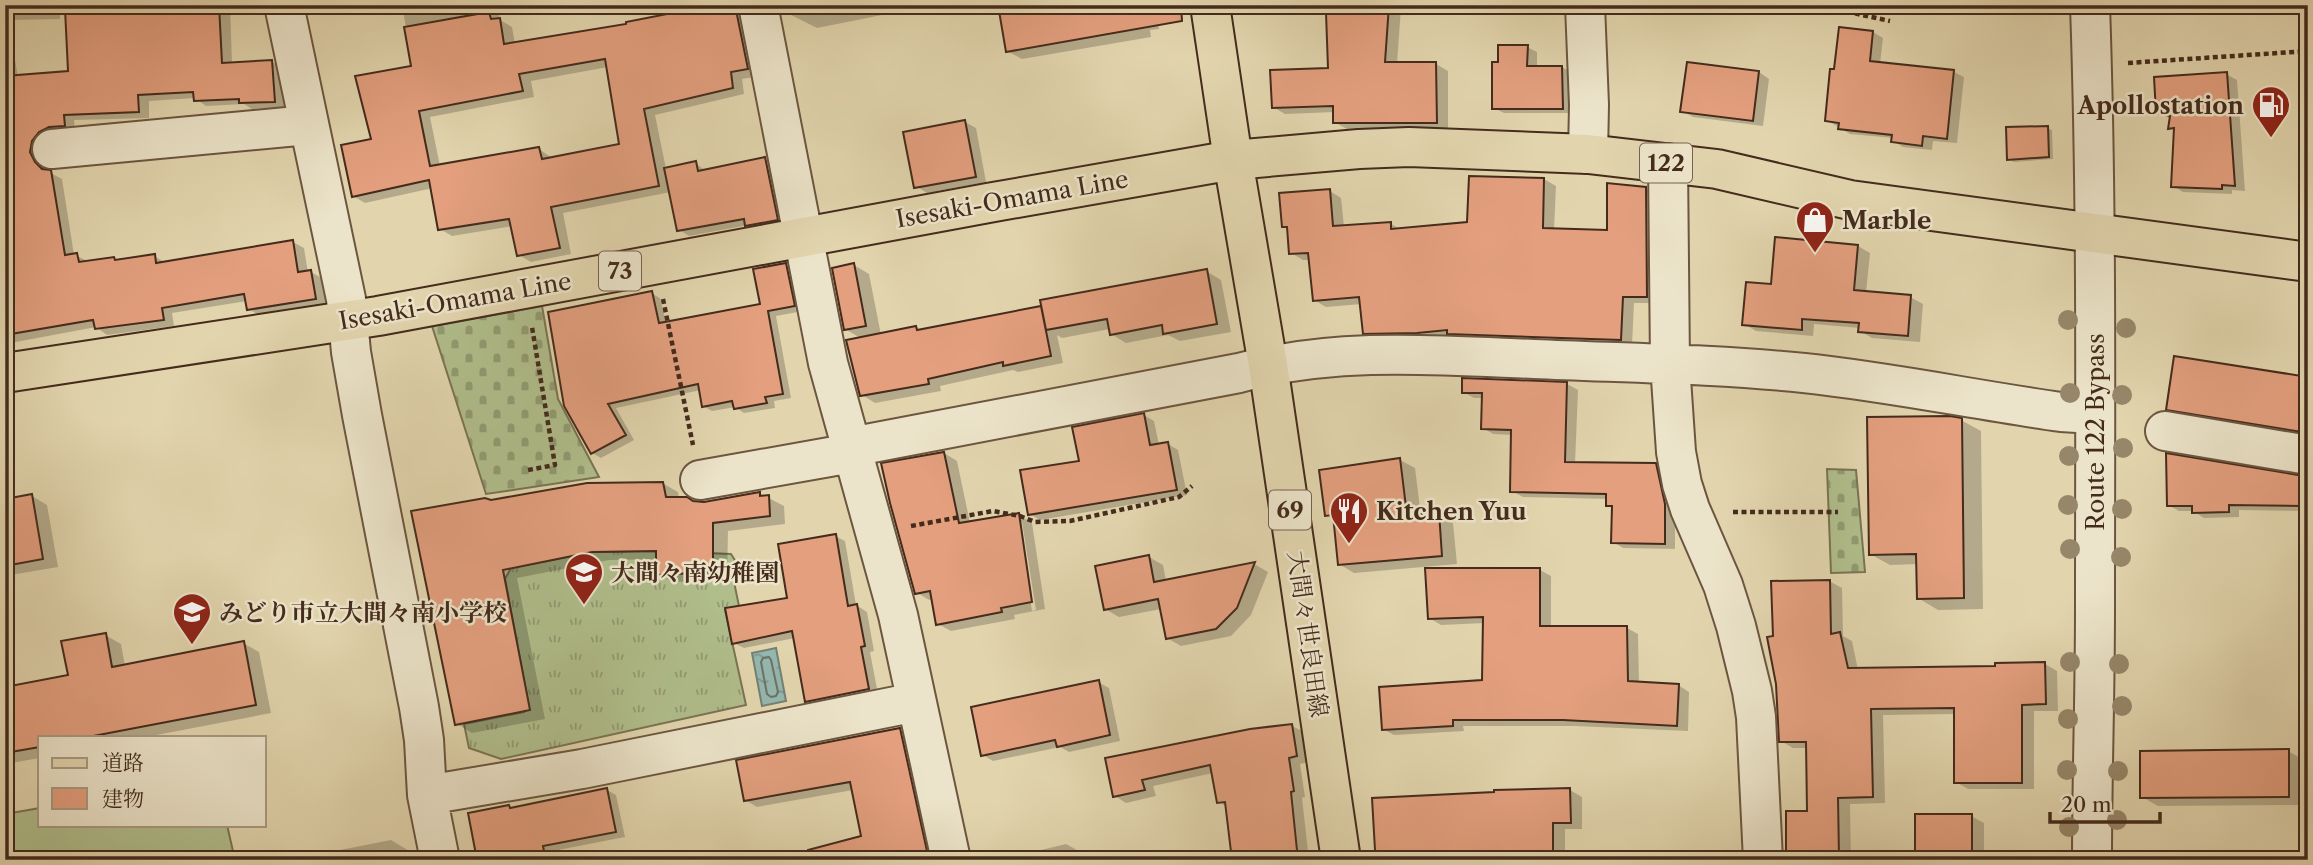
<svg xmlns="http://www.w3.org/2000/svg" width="2313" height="865" font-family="'Libre Caslon Text','Noto Serif JP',serif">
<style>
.grass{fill:url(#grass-tufts);stroke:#7a7454;stroke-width:2}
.cemetery{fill:url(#cemetery-stones);stroke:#7a7454;stroke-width:2}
.pitch{fill:#b0be8c;stroke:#7a7454;stroke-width:2}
.water{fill:url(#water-ripples);stroke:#758075;stroke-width:2}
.shadow{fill:#0003;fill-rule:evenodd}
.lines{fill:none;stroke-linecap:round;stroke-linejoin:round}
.shore{stroke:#6c7266;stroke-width:2}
.building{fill:#e39f7e;stroke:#442b1c;stroke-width:2;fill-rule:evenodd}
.minor-casing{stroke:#6c5640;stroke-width:42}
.major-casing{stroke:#442b1c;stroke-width:42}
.highway-casing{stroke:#442b1c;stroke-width:42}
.path{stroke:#442b1c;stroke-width:4.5;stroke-dasharray:5 3.5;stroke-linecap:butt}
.minor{stroke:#ece4ca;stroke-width:38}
.major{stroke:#e2d5ae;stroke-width:38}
.highway{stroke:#e2d5ae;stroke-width:38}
.tree{fill:#97876a}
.labels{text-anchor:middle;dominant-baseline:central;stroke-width:5;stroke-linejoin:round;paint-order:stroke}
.shield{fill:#ece4ca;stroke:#766250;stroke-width:2}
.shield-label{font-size:23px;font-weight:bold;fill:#442b1c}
.poi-label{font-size:24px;font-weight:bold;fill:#442b1c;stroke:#ece4ca;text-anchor:start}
.street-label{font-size:24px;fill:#442b1c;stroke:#ece4ca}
</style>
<defs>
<pattern id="grass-tufts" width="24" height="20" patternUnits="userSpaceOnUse" patternTransform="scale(1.75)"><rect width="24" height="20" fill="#b0be8c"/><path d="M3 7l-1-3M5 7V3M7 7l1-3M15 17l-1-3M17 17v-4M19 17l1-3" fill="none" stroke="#919b72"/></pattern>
<pattern id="cemetery-stones" width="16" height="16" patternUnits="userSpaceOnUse" patternTransform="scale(1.75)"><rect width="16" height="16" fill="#b0be8c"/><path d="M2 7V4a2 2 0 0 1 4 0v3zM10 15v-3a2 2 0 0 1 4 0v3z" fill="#919b72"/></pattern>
<pattern id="water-ripples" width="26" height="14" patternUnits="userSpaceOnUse" patternTransform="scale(1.75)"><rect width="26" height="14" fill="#95b8b0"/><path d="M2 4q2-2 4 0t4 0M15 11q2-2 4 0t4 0" fill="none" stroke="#7b968e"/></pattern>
</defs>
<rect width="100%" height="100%" fill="#e2d5ae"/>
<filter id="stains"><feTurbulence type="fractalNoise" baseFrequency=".00286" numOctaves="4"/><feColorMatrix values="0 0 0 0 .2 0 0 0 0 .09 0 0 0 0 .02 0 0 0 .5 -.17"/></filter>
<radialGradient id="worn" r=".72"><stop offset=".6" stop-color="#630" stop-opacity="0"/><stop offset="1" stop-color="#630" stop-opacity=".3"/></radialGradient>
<!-- grass -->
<path class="grass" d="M 656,551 L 731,554 L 748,581 L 734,582 L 739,606 L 725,610 L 746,705 L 501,759 L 469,748 L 464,724 L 524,712 L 529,707 L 505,579 L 511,568 L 592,552 Z"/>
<!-- cemetery -->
<path class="cemetery" d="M 542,306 L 558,399 L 599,477 L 486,494 L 432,326 Z
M 1827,469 L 1856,470 L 1865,572 L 1831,573 Z"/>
<!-- pitch -->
<path class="pitch" d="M 40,808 L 40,825 L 227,825 L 235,860 L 5,860 L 5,814 Z"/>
<!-- water -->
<path class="water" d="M 776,648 L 786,701 L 762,706 L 752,653 Z"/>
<!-- shadow -->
<path class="shadow" d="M 5,5 L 60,5 L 60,19 L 8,20 L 18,77 L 69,73 L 172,5 L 230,5 L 232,64 L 271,61 L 282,68 L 285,107 L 252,109 L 244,104 L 206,106 L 195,98 L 149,101 L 149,118 L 74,120 L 75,131 L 41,159 L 45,170 L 62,179 L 74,255 L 88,261 L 114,259 L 118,261 L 154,256 L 166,263 L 293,242 L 304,248 L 308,273 L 311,272 L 322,278 L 326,305 L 259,315 L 248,309 L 247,301 L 172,313 L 174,326 L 107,335 L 96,327 L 5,344 Z
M 402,5 L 497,5 L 500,20 L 512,27 L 515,44 L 628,25 L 723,5 L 738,5 L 746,10 L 760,76 L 742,79 L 744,94 L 655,115 L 666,169 L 695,163 L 706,171 L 765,159 L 776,165 L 788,225 L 757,231 L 748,225 L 689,236 L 678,229 L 671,192 L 563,213 L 571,254 L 531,262 L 519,255 L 513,226 L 452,236 L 440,229 L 433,188 L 365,203 L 353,196 L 373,140 L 413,67 ZM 608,67 L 621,145 L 552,158 L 539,149 L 440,166 L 430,117 L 534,97 L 531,81 Z
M 781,5 L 932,5 L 817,28 L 783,11 Z
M 1155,5 L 1159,29 L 1150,30 L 1151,37 L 1022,59 L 1007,51 Z
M 1275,5 L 1435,5 L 1435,10 L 1401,7 L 1397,64 L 1436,64 L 1448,71 L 1448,129 L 1347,129 L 1334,122 L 1335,112 L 1285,114 L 1273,107 L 1330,69 L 1327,5 L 1280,8 Z
M 1873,32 L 1883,38 L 1880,64 L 1954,72 L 1964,77 L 1957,143 L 1933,141 L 1932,150 L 1903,147 L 1893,141 L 1894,138 L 1850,134 L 1827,120 L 1836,71 Z
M 1527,47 L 1537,52 L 1537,68 L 1562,67 L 1572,73 L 1572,113 L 1504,113 L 1494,108 L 1499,64 Z
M 1759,72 L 1769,79 L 1763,126 L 1693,117 L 1682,111 Z
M 2226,74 L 2237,80 L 2245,191 L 2232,190 L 2232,194 L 2183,192 L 2173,186 L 2175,131 L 2170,128 L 2171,119 L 2158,112 Z
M 965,122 L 976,128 L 986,182 L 927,193 L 916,186 Z
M 2047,128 L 2052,130 L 2053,159 L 2014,162 L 2009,159 Z
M 1544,179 L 1556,186 L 1554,230 L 1609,232 L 1646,189 L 1658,196 L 1659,303 L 1634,303 L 1632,346 L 1461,339 L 1455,336 L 1430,339 L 1377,340 L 1365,333 L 1362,304 L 1326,307 L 1314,300 L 1311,260 L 1303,260 L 1291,253 L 1289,229 L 1283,226 L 1330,191 L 1341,198 L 1344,227 L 1390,223 L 1401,230 L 1469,223 Z
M 1858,246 L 1870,253 L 1866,293 L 1910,297 L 1923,304 L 1920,342 L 1872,338 L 1860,331 L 1860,328 L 1814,324 L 1813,336 L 1756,331 L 1744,324 L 1773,286 Z
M 786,264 L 795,270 L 803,311 L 776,316 L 791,398 L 774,401 L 775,408 L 744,413 L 735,407 L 712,411 L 703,406 L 701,390 L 616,408 L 634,440 L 601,458 L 592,453 L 566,405 L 651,293 L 660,298 L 666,323 L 762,305 Z
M 854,265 L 869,274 L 881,335 L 916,328 L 921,331 L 1040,308 L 1044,310 L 1206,271 L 1221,280 L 1231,332 L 1180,341 L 1168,335 L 1126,343 L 1111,334 L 1110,329 L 1062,338 L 1057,335 L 1063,363 L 1018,372 L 1013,370 L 940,386 L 941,391 L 875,403 L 862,395 L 862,339 L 845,329 Z
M 2308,379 L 2308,436 L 2179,415 L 2168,409 Z
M 1567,384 L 1578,390 L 1575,464 L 1655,465 L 1666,471 L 1675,511 L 1675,549 L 1623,548 L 1613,542 L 1613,508 L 1608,505 L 1608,499 L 1523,497 L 1512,491 L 1513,435 L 1493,434 L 1483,428 L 1483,398 L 1474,398 L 1463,392 Z
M 1144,415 L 1154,421 L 1159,445 L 1168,444 L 1178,450 L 1187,495 L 1040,520 L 1030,514 L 1081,462 Z
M 1961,420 L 1981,431 L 1983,609 L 1938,610 L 1918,598 L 1918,564 L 1890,565 L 1870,554 Z
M 944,453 L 957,461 L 970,523 L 1019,515 L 1032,523 L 1045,609 L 1014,615 L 1015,619 L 951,631 L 938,624 L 933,599 L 929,600 L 916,592 ZM 1018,522 L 1022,522 L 1036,610 L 1032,611 Z
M 1400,460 L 1415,468 L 1421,516 L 1438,514 L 1453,523 L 1457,564 L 1354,573 L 1339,564 L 1335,520 L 1327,515 Z
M 2303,478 L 2308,481 L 2308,511 L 2239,510 L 2239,517 L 2204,518 L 2193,511 L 2179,511 L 2168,505 Z
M 662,483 L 678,492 L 679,499 L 693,502 L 703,503 L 759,493 L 784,506 L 785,524 L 728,531 L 727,580 L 673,582 L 658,574 L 658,559 L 609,560 L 517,578 L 545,719 L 472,733 L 457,724 L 490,502 Z
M 32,496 L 47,505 L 58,567 L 5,576 L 5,501 Z
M 835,536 L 845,541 L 856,605 L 867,612 L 874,651 L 870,652 L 878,694 L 817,707 L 807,701 L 795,638 L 744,648 L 734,643 L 789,599 Z
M 1149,557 L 1163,565 L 1166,581 L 1254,564 L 1268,572 L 1251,615 L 1231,636 L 1181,646 L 1167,638 L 1161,609 L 1119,617 L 1105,609 Z
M 1540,570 L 1551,576 L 1551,628 L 1627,628 L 1638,634 L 1639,684 L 1678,685 L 1689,692 L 1688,731 L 1575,726 L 1463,726 L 1464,731 L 1394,735 L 1383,729 L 1484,682 L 1485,623 L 1441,625 L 1429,618 Z
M 1829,581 L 1842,588 L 1843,636 L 1852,641 L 1858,670 L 1997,668 L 2045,664 L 2057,671 L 2058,711 L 2034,711 L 2034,789 L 1968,789 L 1956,782 L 1956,714 L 1883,715 L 1885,803 L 1850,804 L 1851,860 L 1788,860 L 1788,813 L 1809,812 L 1808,748 L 1793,748 L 1781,741 L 1775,637 Z
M 105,635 L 121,644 L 125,666 L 243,643 L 259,652 L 271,713 L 146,737 L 40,737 L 40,758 L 5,764 L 5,688 L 70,676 Z
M 1098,682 L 1109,688 L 1120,741 L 1069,752 L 1060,747 L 993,761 L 983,755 Z
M 1292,726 L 1304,732 L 1308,762 L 1300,764 L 1305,797 L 1302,798 L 1309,860 L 1233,860 L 1227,807 L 1219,802 L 1213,773 L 1153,786 L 1156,796 L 1126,803 L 1115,796 L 1107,759 Z
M 900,729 L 912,736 L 938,860 L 816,860 L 863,837 L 853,790 L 757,807 L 745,800 Z
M 2288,751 L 2304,760 L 2304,805 L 2158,806 L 2142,797 Z
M 607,790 L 616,795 L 625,837 L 553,851 L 555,860 L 478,860 L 509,807 L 512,809 Z
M 1570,790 L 1582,797 L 1582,829 L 1565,829 L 1565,860 L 1378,860 Z
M 1971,816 L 1984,823 L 1984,860 L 1917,860 Z
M 391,840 L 411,852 L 412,860 L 289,860 Z
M 1066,844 L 1077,850 L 1079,860 L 999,860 Z"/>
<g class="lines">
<!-- shore -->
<path class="shore" d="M 769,657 L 771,660 L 778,692 L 776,696 L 771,697 L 767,694 L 761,662 L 763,658 Z"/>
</g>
<!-- building -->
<path class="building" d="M 177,5 L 219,5 L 222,63 L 272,60 L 275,102 L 239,103 L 239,99 L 194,101 L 193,92 L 138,95 L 139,112 L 64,115 L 65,126 L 49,127 L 39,132 L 32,141 L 30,152 L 35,162 L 42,169 L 51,170 L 65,255 L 77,253 L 79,262 L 114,257 L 115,260 L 155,254 L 156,263 L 293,240 L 298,272 L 311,270 L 316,299 L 247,310 L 244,294 L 162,308 L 164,320 L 95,329 L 93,320 L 5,335 L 5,76 L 68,71 L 65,9 Z
M 713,5 L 735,5 L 748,69 L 731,72 L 733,88 L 644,109 L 659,186 L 551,207 L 560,248 L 517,256 L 509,219 L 438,230 L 429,180 L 352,197 L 341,145 L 371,139 L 355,76 L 411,66 L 404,27 L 489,12 L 491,19 L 500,18 L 504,44 L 626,24 L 626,22 ZM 605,59 L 619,144 L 542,159 L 539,147 L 430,166 L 419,111 L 523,91 L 519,74 Z
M 998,5 L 1181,5 L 1182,21 L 1006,52 Z
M 1335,5 L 1389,5 L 1385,62 L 1436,62 L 1437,123 L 1333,123 L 1333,106 L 1272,108 L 1270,70 L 1328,68 L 1326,13 L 1335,13 Z
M 1839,27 L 1873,31 L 1870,61 L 1954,70 L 1947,139 L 1923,136 L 1922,146 L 1891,142 L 1892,135 L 1838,129 L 1839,123 L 1825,121 L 1830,69 L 1834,69 Z
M 1498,45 L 1528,45 L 1527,66 L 1562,66 L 1563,109 L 1492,109 L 1492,62 L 1498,62 Z
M 1687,62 L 1759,71 L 1753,121 L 1680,112 Z
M 2227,72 L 2235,186 L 2222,185 L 2222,189 L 2171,187 L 2174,128 L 2168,129 L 2170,116 L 2156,113 L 2154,77 Z
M 965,120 L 976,177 L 914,188 L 903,132 Z
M 2048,126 L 2049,157 L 2007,160 L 2006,127 Z
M 765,157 L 778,220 L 745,226 L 744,219 L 677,231 L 664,168 L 696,161 L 698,171 Z
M 1469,176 L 1544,178 L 1543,228 L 1607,230 L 1607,183 L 1646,187 L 1647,297 L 1623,297 L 1621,340 L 1447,334 L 1447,330 L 1417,333 L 1363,334 L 1359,297 L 1313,301 L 1308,253 L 1289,254 L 1287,227 L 1282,227 L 1279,193 L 1330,189 L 1333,226 L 1391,222 L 1391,229 L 1467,222 Z
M 1775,237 L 1858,245 L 1854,290 L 1911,295 L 1908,336 L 1858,332 L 1859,323 L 1802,319 L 1802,330 L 1742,325 L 1746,282 L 1771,284 Z
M 786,263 L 795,306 L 768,311 L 783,394 L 765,397 L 767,403 L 734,409 L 732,401 L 702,407 L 698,384 L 608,404 L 626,435 L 591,454 L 564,406 L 548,312 L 652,291 L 659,323 L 760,304 L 753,269 Z
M 854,263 L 866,326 L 844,330 L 832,268 Z
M 1207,269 L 1217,324 L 1163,334 L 1162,325 L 1110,335 L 1107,319 L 1046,330 L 1040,300 Z
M 1041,306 L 1051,356 L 1003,366 L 1003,362 L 928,379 L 929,384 L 860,396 L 846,340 L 916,326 L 917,330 Z
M 2174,356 L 2308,377 L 2308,433 L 2166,410 Z
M 1462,378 L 1567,382 L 1565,462 L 1656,463 L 1665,504 L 1665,544 L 1611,543 L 1612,506 L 1606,506 L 1606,494 L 1510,492 L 1511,430 L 1481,429 L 1482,393 L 1462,393 Z
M 1144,413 L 1150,445 L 1168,442 L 1177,490 L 1028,515 L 1020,470 L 1079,461 L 1072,427 Z
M 1950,416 L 1962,418 L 1964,598 L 1917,599 L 1916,554 L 1869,555 L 1867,417 Z
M 944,452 L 959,523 L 1019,513 L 1032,602 L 1001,608 L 1002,612 L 936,625 L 930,591 L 915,594 L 890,503 L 881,463 Z
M 2166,453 L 2304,476 L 2303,506 L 2229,505 L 2229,512 L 2192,513 L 2192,506 L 2167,506 Z
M 1400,458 L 1407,515 L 1439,512 L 1442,556 L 1338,565 L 1333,515 L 1325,516 L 1319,470 Z
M 663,482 L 666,497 L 687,497 L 693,501 L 704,502 L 760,492 L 760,496 L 769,495 L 770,516 L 713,523 L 713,572 L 656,575 L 656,551 L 592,552 L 503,570 L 530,710 L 455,725 L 411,511 L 485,498 L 491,500 L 587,483 Z
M 32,494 L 43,559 L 5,566 L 5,499 Z
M 836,534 L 848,606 L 857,604 L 865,646 L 861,647 L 869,689 L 805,702 L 792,631 L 732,644 L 725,608 L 787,598 L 778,544 Z
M 1149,555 L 1154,582 L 1255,562 L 1237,608 L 1216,629 L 1166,639 L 1158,599 L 1104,610 L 1095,566 Z
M 1425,568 L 1540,568 L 1540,626 L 1627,626 L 1628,681 L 1679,684 L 1677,726 L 1563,720 L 1453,720 L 1453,726 L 1382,730 L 1379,687 L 1482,680 L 1483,617 L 1428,619 Z
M 1830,580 L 1831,634 L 1840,632 L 1848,668 L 1995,666 L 1995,663 L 2045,662 L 2046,704 L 2022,705 L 2022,783 L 1954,783 L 1954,708 L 1871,709 L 1873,797 L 1838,798 L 1839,856 L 1786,857 L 1786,811 L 1807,811 L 1806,742 L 1779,742 L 1776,684 L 1767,637 L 1773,636 L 1771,581 Z
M 106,633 L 112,667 L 244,641 L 256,705 L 88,737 L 40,737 L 40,747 L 5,753 L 5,687 L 68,675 L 61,641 Z
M 1099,680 L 1110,735 L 1057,747 L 1055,740 L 981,756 L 971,707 Z
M 1292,724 L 1297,756 L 1289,758 L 1294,791 L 1291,792 L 1298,860 L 1232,860 L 1225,802 L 1217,803 L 1210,765 L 1142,780 L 1145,790 L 1113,797 L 1105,758 L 1250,729 Z
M 900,728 L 929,860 L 809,860 L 808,850 L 861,836 L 850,782 L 744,801 L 736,760 Z
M 2289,749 L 2289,797 L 2140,798 L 2140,751 Z
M 607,788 L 616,832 L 543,846 L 544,851 L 496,860 L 477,860 L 468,813 L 509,805 L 510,808 Z
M 1570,788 L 1571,823 L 1553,823 L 1553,860 L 1378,860 L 1375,850 L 1372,798 L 1494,792 L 1494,790 Z
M 1915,814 L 1972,814 L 1972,860 L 1915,860 Z"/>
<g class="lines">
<defs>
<path id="minor" d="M 284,5 L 346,299 L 351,352 L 362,415 L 419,707 L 424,740 L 427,795 L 440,860
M 758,5 L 828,363 L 898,615 L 951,860
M 1585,5 L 1589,105 L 1588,154
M 2090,5 C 2097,207 2095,409 2095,610 C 2095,693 2092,777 2092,860
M 52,149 L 308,125
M 1668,163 L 1670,364 L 1676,452 L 1682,484 L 1690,509 L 1723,585 L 1736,626 L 1752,691 L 1756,717 L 1763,860
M 2165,431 L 2308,455
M 851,447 L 1239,373 C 1335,347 1436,355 1534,359 C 1624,363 1714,364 1804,373 C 1890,382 1975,400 2061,412 L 2094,414
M 700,480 L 852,453
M 427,795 L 582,769 L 916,702"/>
<path id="major" d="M 5,373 L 378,316 L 988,203 L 1233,160 L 1268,365 L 1341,860"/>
<path id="highway" d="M 1210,5 L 1233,160 L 1359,149 L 1409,147 L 1588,154 L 1717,169 L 1850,200 L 2308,262"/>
</defs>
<!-- minor casing -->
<use href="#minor" class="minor-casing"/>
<!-- major casing -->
<use href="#major" class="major-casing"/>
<!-- highway casing -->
<use href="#highway" class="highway-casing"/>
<!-- path -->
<path class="path" d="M 1830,8 L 1890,21
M 2128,63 L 2308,51
M 663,299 L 693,445
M 528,470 L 555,465 L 532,327
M 1733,512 L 1838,512
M 911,526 L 993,511 L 1020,516 L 1035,522 L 1070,521 L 1179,497 L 1192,486"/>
<!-- minor -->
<use href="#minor" class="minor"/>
<!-- major -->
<use href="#major" class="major"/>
<!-- highway -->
<use href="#highway" class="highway"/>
</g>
<!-- trees -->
<g class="tree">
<circle cx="2068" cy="320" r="10"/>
<circle cx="2126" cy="328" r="10"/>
<circle cx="2070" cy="393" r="10"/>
<circle cx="2122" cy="395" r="10"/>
<circle cx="2123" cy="448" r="10"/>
<circle cx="2069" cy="456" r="10"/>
<circle cx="2068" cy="505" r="10"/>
<circle cx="2122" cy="509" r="10"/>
<circle cx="2070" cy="549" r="10"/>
<circle cx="2121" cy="557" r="10"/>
<circle cx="2070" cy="662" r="10"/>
<circle cx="2119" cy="664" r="10"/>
<circle cx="2122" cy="706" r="10"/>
<circle cx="2068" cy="719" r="10"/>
<circle cx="2067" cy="770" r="10"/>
<circle cx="2118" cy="771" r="10"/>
<circle cx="2117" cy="820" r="10"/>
<circle cx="2069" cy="827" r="10"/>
</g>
<!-- icons -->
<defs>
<symbol id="fuel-pin" viewBox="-11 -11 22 30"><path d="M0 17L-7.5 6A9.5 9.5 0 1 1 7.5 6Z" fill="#8f2418" stroke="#ece4ca"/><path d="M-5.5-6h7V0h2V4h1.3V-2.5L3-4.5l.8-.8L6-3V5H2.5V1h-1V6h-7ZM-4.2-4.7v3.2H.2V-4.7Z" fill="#fff"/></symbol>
<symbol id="shop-pin" viewBox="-11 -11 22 30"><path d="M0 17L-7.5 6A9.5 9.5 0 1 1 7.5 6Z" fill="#8f2418" stroke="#ece4ca"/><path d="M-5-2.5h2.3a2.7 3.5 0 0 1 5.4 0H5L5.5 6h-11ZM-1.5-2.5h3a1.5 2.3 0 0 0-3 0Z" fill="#fff"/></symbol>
<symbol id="restaurant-pin" viewBox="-11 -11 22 30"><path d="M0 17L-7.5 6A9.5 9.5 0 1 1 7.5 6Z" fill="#8f2418" stroke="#ece4ca"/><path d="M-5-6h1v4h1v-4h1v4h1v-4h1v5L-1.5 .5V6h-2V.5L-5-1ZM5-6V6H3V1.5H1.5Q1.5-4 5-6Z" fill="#fff"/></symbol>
<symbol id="school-pin" viewBox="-11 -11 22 30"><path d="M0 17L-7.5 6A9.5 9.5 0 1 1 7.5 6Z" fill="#8f2418" stroke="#ece4ca"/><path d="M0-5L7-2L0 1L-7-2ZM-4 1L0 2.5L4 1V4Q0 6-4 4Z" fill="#fff"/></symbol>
</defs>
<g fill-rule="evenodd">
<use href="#fuel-pin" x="2249" y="83" width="44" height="60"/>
<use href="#shop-pin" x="1793" y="198" width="44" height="60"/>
<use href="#restaurant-pin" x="1327" y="489" width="44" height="60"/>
<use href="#school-pin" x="562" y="550" width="44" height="60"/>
<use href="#school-pin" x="170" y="590" width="44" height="60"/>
</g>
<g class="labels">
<!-- shield labels -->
<g class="shield">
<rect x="1640" y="143.5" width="52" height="39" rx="5"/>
<rect x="599" y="251.5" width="42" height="39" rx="5"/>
<rect x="1269" y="490.5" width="42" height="39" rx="5"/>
</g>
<g class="shield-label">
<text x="1666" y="163">122</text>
<text x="620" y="271">73</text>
<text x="1290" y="510">69</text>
</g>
<!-- poi labels -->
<g class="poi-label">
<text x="2244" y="105" text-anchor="end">Apollostation</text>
<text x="1842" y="220">Marble</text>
<text x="1376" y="511">Kitchen Yuu</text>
<text x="611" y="572">大間々南幼稚園</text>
<text x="219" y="612">みどり市立大間々南小学校</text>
</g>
<!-- street labels -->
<g class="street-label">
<text transform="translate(1012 199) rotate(-10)">Isesaki-Omama Line</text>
<text transform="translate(455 301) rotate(-10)">Isesaki-Omama Line</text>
<text transform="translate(2095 432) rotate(-90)">Route 122 Bypass</text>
<text transform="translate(1308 634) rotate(82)">大間々世良田線</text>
</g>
</g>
<!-- margin -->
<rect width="2313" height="865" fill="none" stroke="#e2d5ae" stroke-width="28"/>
<rect x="7" y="7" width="2299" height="851" fill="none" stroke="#442b1c" stroke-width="3.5"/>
<rect x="14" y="14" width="2285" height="837" fill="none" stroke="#442b1c" stroke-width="2"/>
<!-- legend -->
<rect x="38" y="736" width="228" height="91" fill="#ece4ca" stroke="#a99a84" stroke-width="2"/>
<rect x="52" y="758" width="35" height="10" fill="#e2d5ae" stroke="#a99a84" stroke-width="2"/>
<text x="102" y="770" font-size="21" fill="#442b1c">道路</text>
<rect x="52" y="788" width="35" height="21" fill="#e39f7e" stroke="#a99a84" stroke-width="2"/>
<text x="102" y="806" font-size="21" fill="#442b1c">建物</text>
<!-- scale -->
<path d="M2050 812v10h110v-10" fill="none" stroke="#442b1c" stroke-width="3.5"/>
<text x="2061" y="812" font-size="21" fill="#442b1c" stroke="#ece4ca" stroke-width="5" paint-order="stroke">20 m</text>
<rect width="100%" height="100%" filter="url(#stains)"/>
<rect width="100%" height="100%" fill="url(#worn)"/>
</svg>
